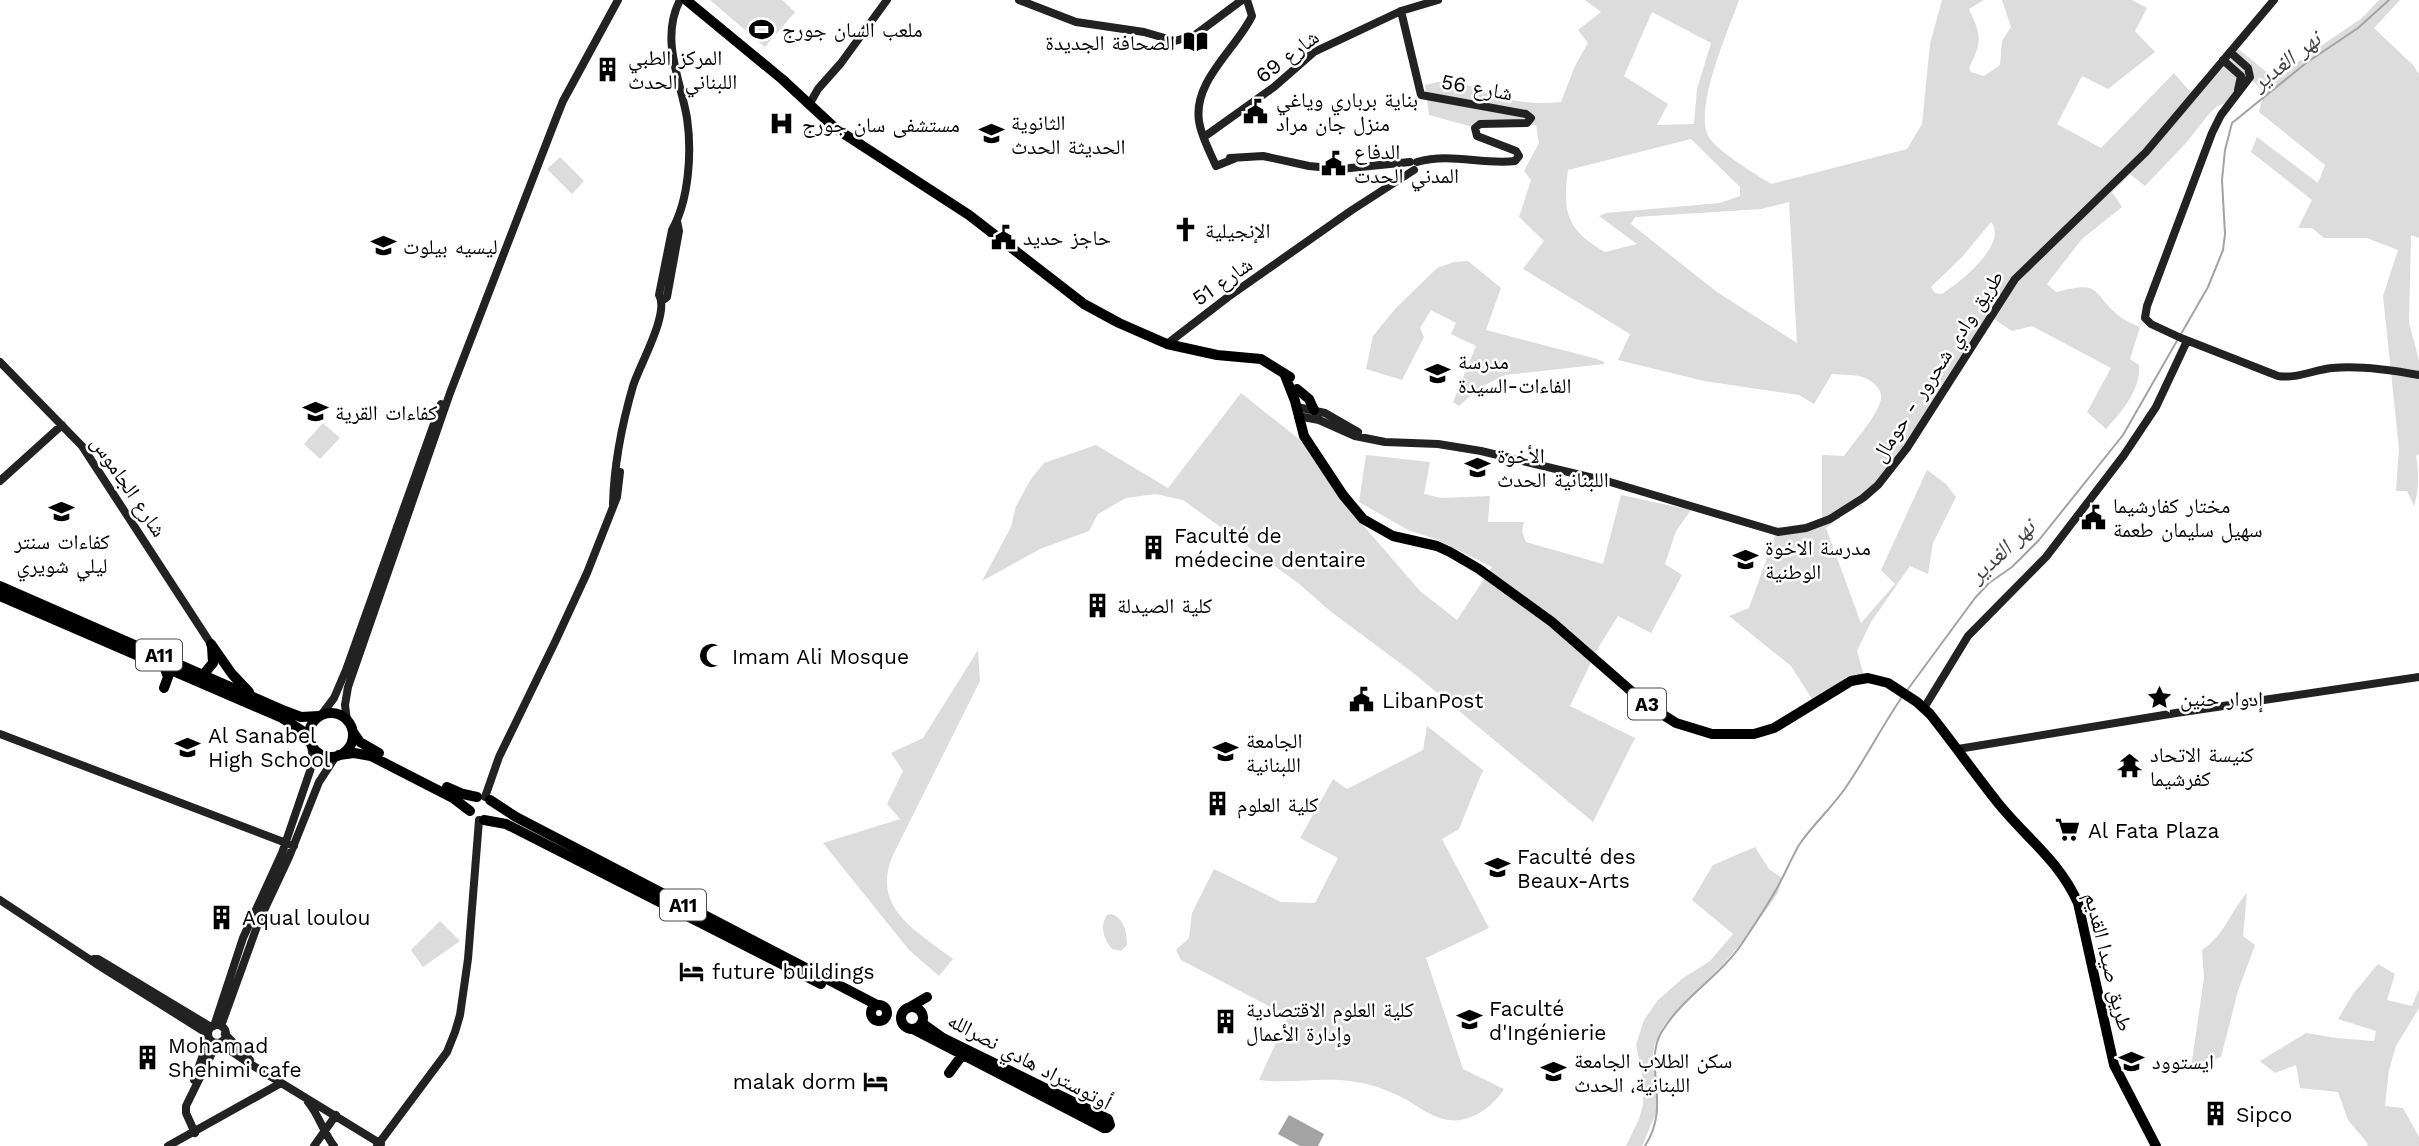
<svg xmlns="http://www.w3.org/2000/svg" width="2419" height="1146" font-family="'Work Sans','Noto Naskh Arabic',sans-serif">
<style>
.green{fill:#dcdcdc;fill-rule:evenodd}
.water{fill:#a3a3a3}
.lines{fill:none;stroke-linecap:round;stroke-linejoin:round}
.stream{stroke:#a3a3a3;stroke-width:2}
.secondary{stroke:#222;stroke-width:8}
.highway{stroke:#000;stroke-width:10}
.labels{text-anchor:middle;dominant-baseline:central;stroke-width:5;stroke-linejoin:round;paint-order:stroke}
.shield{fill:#fff;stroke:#4c4c4c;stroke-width:2}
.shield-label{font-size:19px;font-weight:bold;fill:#000}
.poi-label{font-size:21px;fill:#000;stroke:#fff;text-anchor:start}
.street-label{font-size:21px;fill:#000;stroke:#fff}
.water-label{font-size:23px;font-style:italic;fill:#444;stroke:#fff}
</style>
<rect width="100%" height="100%" fill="#fff"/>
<!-- green -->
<path class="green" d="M 710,0 L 782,0 L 795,12 L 765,47 Z
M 1585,0 L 1739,0 C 1729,29 1691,113 1710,139 C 1723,155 1754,173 1771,184 L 1907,149 L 1922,124 L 1930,44 L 1942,0 L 1984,0 L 1969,9 C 1982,37 1982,41 1969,68 L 1971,72 L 1984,76 L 2000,65 L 2002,41 L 2011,27 L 2002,0 L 2132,0 L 2147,8 L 2135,31 L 2155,52 L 2108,89 L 2082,76 L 2057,124 L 2101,148 L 2174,73 L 2192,94 L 2237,48 L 2274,78 L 2362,18 L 2379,0 L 2400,0 L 2374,28 L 2413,65 L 2419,74 L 2419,238 L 2411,235 L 2409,323 L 2419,360 L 2419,454 L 2416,456 C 2419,473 2419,491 2414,506 L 2407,491 L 2396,491 L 2399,449 L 2383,296 L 2398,250 L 2367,238 L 2324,238 L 2312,228 L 2298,228 L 2312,200 L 2251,152 L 2257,137 L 2318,183 L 2325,165 L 2259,112 L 2264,92 L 2248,76 L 2226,103 L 2217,106 L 2208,115 L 2186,143 L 2145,186 L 2130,174 L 2112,192 L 2122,207 L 2082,239 L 2047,284 L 2056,292 C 2102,280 2090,291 2119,316 C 2125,321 2133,324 2140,327 L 2130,359 L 2139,365 C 2141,390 2122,411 2106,429 L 2087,412 L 2111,368 L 2032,326 L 2012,331 L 1994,319 L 1904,456 L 1870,493 L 1826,528 L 1861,623 L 1895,584 L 1881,570 L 1927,470 L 1946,484 L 1956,497 L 1933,543 L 1928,574 L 1910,566 L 1871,622 L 1857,651 L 1864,676 L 1846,677 L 1814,702 L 1791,666 L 1729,616 L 1749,608 L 1778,527 L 1797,528 L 1822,519 L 1822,455 L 1844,456 C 1854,442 1878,415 1881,399 C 1883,390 1873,381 1865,378 C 1856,374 1842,375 1832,374 L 1814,404 L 1799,395 L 1704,381 L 1618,360 L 1630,334 L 1523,269 L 1544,241 L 1519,217 L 1531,180 L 1524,171 L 1539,143 L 1536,125 L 1473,127 L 1429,115 L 1425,85 C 1458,75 1470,88 1500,97 C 1520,103 1540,104 1561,102 L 1575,66 L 1588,43 L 1578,30 L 1601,12 ZM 1652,12 L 1711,43 L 1697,89 L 1694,124 L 1657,125 L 1668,104 L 1624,76 ZM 1691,139 L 1740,187 L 1740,196 L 1720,203 L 1606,213 L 1599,216 L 1637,244 L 1605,252 C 1567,230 1562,213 1568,170 ZM 1789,202 L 1797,343 L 1717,292 L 1631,224 L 1635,217 L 1761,209 ZM 1991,222 C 2009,244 1959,283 1942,294 L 1935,293 L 1931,287 L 1963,256 Z
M 560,157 L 584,181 L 572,194 L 547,169 Z
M 1468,261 L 1501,288 L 1486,330 L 1597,359 L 1604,362 L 1604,364 L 1505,375 L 1479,388 L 1459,406 L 1453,402 L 1476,346 L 1451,334 L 1456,323 L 1431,310 L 1420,328 L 1424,337 L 1402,380 L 1366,369 L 1373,336 L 1395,309 L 1437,268 L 1454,262 Z
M 1241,393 L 1300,440 L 1338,496 L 1420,591 L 1457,620 L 1492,567 L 1438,540 L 1408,530 L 1359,502 L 1366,455 L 1430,462 L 1424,494 L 1441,498 L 1490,496 L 1488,522 L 1524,522 L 1522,532 L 1526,542 L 1603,564 L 1621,495 L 1691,510 L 1676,531 L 1665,564 L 1682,575 L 1651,633 L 1618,616 L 1598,648 L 1570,706 L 1635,738 L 1593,822 L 1412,672 L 1330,611 L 1298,583 L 1183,500 L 1156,494 L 1126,498 L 1098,514 L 1089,531 L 1040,549 L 982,581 L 1011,527 L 1016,506 L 1031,479 L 1044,463 L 1096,445 L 1168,488 Z
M 323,423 L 340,438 L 320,459 L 304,444 Z
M 978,650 L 980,681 L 893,855 C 870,908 917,931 953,959 L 939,976 L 909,950 L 823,843 L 900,819 L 887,804 L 903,771 L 891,753 L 923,738 Z
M 1427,726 L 1483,770 L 1459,829 L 1442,839 L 1489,928 L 1426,958 L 1463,1069 L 1504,1089 C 1490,1111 1462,1129 1435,1116 C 1422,1111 1411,1101 1397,1095 C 1384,1089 1371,1084 1356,1082 C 1327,1076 1291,1084 1259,1080 L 1288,1016 L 1181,960 L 1176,950 L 1189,938 L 1192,913 L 1214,869 L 1281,902 L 1315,903 L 1338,858 L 1300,838 L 1333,779 L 1347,789 L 1423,750 Z
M 1755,847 L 1769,869 L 1782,878 L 1778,893 L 1753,928 L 1727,960 L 1664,1025 L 1654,1046 L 1653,1060 L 1657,1080 L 1656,1113 L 1642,1146 L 1626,1146 L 1639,1119 L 1643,1105 L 1644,1083 L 1636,1045 L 1644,1020 L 1658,1000 L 1683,978 L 1710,961 L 1733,934 L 1692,900 L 1713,865 Z
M 2247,893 L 2243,936 L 2255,945 L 2238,991 L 2221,1057 L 2191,1068 L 2204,978 L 2202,950 C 2224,936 2230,912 2247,893 Z
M 1111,914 C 1124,918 1127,932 1127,945 L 1121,951 L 1112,949 C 1104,939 1099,927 1107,915 Z
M 440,921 L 460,941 L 423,967 L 411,950 Z
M 2378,964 L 2395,974 L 2387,1000 L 2412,1006 L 2419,989 L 2419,1008 L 2396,1046 L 2389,1070 L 2385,1106 L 2403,1108 L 2419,1137 L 2419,1146 L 2367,1146 L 2368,1144 L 2348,1120 L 2338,1092 L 2300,1088 L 2296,1065 L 2275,1073 L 2260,1061 L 2306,1033 L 2336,1038 L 2374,1041 L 2376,1031 L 2338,1019 L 2353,994 Z"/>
<!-- water -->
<path class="water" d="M 1289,1115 L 1324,1134 L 1318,1146 L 1300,1146 L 1278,1134 Z"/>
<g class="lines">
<!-- stream -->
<path class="stream" d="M 2181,334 L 2208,287 L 2223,250 L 2225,234 L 2222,180 L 2225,150 L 2232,123 L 2306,63 L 2358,28 L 2389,0
M 1908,689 L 1975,598 L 1989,583 L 2012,567 L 2039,540 L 2123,435 L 2178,339
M 1645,1146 C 1672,1105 1643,1065 1661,1033 C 1682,997 1721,976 1743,942 C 1755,924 1767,906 1777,888 C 1785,874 1791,859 1799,845 C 1813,824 1832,808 1846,787 C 1866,758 1882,726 1902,697"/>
<!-- secondary -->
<path class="secondary" d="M 1019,0 L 1076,22 L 1144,32 L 1175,41 L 1195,35 L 1242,0
M 1401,11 L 1421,95 L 1526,114 L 1531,118 L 1527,123 L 1480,124 L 1475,128 L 1477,136 L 1516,151 L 1519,156 L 1515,161 C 1482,165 1450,152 1417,162
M 2230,52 L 2248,68 L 2250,77 L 2221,115 L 2212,133 L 2147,306 L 2145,318 L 2151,324 L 2181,338 L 2278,376 C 2297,379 2313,370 2332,368 C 2359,365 2392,370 2419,375
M 2223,60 L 2241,76 L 2238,90
M 809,105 L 818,89 L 841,63 L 887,0
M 1204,137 L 1274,87 L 1314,52 L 1401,11 L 1438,0
M 1230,158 L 1263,156 L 1309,166 L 1340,169 L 1410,162
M 1236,158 L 1216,166 C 1210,152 1201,136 1199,121 C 1193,81 1236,49 1252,16 L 1247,0
M 663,300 L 667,297 L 679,231 L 677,221
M 1167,344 L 1228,297 L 1352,210 L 1414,170
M 0,362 L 82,446 L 211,644
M 1297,407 L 1325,413 L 1358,432
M 1298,416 L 1319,420 L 1355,436 L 1385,442 L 1438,444 L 1481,451 L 1610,482 L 1778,532 L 1806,528 L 1830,519 L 1863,498 L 1878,485 L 1907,448 L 2015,279 L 2146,152 L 2274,0
M 0,481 L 62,425
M 613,504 C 614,465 622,424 633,386 C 639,366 670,313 659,295 L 672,230 C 689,200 692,152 687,118 C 680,78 660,39 680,0
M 1924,708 L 1968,636 L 2046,557 L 2124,455 L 2156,407 L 2187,341
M 322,714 L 334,698 L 346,670 L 441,404
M 347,721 L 345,705 L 348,687 L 450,393 L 555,121 L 563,101 L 618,0
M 0,734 L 294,846
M 1958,749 L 2176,713 L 2419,677
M 485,797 L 499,757 L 556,640 L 587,573 L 617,497 L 620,472
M 0,900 L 95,963 L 208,1034
M 94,959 L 98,959 L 211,1027
M208 1034a9 9 0 1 1 18 0a9 9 0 1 1-18 0Z
M 214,1026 L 243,938 L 282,853 L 310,771 L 313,759 L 311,745
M 221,1026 L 259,921 L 289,857 L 319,782 L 336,756
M 225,1034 L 250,1060
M 219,1043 L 247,1062 L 381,1144
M 194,1080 L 209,1038
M 308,1102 C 319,1115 323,1132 334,1146
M 195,1133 L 186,1113 L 186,1106 L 217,1043
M 168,1146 L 281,1083
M 314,1146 L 336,1115
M 377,1146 L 447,1052 L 455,1032 L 460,1015 L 468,959 L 479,820"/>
<!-- highway -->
<path class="highway" d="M 686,0 L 782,79 L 835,128 L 969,215 L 1084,304 L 1119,323 L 1167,344 L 1217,355 L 1261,359 L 1290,377
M 1284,373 L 1295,401 L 1304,436 L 1343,495 L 1363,519 L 1393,536 L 1437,546 L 1450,552 L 1479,569 L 1552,622 L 1646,704 L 1676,723 L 1712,734 L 1754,734 L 1774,728 L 1851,681 L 1868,678 L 1888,683 L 1917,702 L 1930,714 C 1953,743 1975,774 1998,803 C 2026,838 2059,860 2078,903 L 2114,1065 L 2156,1146
M 1297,389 L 1309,399 L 1314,410
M 0,586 L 285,711 L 301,717 L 319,716
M 0,596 L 282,718 L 301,730 L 310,741
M 211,644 L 232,674 L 249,692
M 164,666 L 168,677 L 164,688
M 203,675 L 213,663 L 212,647
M309 735a22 22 0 1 1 44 0a22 22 0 1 1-44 0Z
M 353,732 L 360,742 L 379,753
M 339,755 L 354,753 L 371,756 L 453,798 L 470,811
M 447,787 L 463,794 L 477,797
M 490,800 L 516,817 L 877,1005
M 484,820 L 506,824 L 821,984
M871 1013a8 8 0 1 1 16 0a8 8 0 1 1-16 0Z
M 910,1007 L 927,997
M901 1018a11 11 0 1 1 22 0a11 11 0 1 1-22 0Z
M 913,1029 L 1104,1128 L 1107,1128 L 1110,1125 L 1108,1119 L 943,1038 L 922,1023
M 949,1073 L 966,1050"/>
</g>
<!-- icons -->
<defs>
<symbol id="stadium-bare" viewBox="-9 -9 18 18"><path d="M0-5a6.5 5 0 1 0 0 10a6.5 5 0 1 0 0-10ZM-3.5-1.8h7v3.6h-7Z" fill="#000" stroke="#fff" stroke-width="2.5" paint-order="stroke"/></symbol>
<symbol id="library-bare" viewBox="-9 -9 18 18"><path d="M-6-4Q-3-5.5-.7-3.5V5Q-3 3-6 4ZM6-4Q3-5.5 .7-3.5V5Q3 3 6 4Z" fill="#000" stroke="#fff" stroke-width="2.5" paint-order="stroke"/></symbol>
<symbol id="building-bare" viewBox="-9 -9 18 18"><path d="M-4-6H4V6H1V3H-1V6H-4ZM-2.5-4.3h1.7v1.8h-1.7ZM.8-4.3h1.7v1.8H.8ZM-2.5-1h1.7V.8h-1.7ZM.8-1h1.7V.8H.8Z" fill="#000" stroke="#fff" stroke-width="2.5" paint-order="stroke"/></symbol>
<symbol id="civic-bare" viewBox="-9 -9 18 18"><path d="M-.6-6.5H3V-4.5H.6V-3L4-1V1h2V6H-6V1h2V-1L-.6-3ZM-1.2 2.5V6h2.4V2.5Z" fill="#000" stroke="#fff" stroke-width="2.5" paint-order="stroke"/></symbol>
<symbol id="hospital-bare" viewBox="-9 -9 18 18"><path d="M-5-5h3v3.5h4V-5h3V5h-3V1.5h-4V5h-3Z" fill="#000" stroke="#fff" stroke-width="2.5" paint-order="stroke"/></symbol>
<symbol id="school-bare" viewBox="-9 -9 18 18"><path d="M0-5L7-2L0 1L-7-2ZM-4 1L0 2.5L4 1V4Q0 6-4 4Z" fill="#000" stroke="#fff" stroke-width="2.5" paint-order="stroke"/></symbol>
<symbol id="church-bare" viewBox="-9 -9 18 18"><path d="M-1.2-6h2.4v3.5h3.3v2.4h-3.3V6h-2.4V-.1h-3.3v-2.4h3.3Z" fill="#000" stroke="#fff" stroke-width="2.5" paint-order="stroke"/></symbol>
<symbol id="mosque-bare" viewBox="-9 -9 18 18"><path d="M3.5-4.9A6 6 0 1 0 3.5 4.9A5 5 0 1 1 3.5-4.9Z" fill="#000" stroke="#fff" stroke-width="2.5" paint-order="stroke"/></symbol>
<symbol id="sight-bare" viewBox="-9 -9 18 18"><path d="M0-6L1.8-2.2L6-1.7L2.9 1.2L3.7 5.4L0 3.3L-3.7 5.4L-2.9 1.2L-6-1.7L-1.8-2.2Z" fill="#000" stroke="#fff" stroke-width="2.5" paint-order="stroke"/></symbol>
<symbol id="university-bare" viewBox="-9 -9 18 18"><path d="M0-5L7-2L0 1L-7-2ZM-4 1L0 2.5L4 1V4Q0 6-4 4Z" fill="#000" stroke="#fff" stroke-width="2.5" paint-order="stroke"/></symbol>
<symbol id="temple-bare" viewBox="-9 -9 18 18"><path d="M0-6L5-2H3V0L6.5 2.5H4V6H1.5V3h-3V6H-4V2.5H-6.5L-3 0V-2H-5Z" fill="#000" stroke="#fff" stroke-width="2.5" paint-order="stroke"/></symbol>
<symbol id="supermarket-bare" viewBox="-9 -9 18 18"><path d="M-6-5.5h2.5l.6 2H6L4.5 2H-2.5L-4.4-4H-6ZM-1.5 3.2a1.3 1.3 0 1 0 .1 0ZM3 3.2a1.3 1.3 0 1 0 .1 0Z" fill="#000" stroke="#fff" stroke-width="2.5" paint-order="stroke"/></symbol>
<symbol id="hotel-bare" viewBox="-9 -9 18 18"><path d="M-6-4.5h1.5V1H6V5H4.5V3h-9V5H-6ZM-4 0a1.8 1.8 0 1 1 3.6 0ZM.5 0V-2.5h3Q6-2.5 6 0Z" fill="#000" stroke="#fff" stroke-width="2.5" paint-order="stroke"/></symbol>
</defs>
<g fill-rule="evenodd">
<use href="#stadium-bare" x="744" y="12" width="35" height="35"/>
<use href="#library-bare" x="1178" y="24" width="35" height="35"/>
<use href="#building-bare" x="590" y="52" width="35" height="35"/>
<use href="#civic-bare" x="1238" y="94" width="35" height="35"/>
<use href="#hospital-bare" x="764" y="106" width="35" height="35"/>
<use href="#school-bare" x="974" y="116" width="35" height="35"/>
<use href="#civic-bare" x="1316" y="146" width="35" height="35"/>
<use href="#church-bare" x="1168" y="212" width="35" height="35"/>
<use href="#civic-bare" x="986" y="220" width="35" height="35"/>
<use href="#school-bare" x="366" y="228" width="35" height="35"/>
<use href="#school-bare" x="1420" y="356" width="35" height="35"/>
<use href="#school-bare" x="298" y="394" width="35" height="35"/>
<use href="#school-bare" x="1460" y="450" width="35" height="35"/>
<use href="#school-bare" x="44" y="494" width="35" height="35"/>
<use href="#civic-bare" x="2076" y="500" width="35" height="35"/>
<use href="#building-bare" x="1136" y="530" width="35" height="35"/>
<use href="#school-bare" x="1728" y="542" width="35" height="35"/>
<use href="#building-bare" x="1080" y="588" width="35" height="35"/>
<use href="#mosque-bare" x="694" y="638" width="35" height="35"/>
<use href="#sight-bare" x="2142" y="680" width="35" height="35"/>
<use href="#civic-bare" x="1344" y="682" width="35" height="35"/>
<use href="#school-bare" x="170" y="730" width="35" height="35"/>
<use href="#university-bare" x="1208" y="734" width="35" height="35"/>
<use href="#temple-bare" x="2112" y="748" width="35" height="35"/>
<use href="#building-bare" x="1200" y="786" width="35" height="35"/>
<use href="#supermarket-bare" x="2050" y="812" width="35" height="35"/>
<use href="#university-bare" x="1480" y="850" width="35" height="35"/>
<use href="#building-bare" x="204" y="900" width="35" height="35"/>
<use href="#hotel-bare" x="674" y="954" width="35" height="35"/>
<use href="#university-bare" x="1452" y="1002" width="35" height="35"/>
<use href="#building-bare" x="1208" y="1004" width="35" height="35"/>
<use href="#building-bare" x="130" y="1040" width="35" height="35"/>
<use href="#school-bare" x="2114" y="1044" width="35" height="35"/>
<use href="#university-bare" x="1536" y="1054" width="35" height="35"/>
<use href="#hotel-bare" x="858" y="1064" width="35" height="35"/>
<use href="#building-bare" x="2198" y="1096" width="35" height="35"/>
</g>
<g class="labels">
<!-- shield labels -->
<g class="shield">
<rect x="136" y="639.5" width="46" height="31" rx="5"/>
<rect x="1628" y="688.5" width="38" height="31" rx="5"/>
<rect x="660" y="889.5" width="46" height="31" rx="5"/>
</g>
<g class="shield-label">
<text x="159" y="655">A11</text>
<text x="1647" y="704">A3</text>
<text x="683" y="905">A11</text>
</g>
<!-- poi labels -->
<g class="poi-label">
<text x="782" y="29">ملعب السان جورج</text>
<text x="1175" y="42" text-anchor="end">الصحافة الجديدة</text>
<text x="628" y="57">المركز الطبي<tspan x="628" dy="24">اللبناني الحدث</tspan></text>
<text x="1276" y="99">بناية برباري وياغي<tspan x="1276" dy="24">منزل جان مراد</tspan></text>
<text x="1011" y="122">الثانوية<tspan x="1011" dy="24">الحديثة الحدث</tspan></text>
<text x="802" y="124">مستشفى سان جورج</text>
<text x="1354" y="151">الدفاع<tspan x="1354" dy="24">المدني الحدت</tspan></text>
<text x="1205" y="230">الإنجيلية</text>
<text x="1023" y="237">حاجز حديد</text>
<text x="403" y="246">ليسيه بيلوت</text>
<text x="1458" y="361">مدرسة<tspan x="1458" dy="24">الفاءات-السيدة</tspan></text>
<text x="335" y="412">كفاءات القرية</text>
<text x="1497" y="455">الأخوة<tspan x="1497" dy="24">اللبنانية الحدث</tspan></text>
<text x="2113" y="505">مختار كفارشيما<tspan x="2113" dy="24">سهيل سليمان طعمة</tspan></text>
<text x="1174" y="535">Faculté de<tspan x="1174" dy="24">médecine dentaire</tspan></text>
<text x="62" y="541" text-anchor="middle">كفاءات سنتر<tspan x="62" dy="24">ليلي شويري</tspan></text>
<text x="1765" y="547">مدرسة الاخوة<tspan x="1765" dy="24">الوطنية</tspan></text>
<text x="1117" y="605">كلية الصيدلة</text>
<text x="732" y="656">Imam Ali Mosque</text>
<text x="2180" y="698">إدوار حنين</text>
<text x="1382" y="700">LibanPost</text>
<text x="208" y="735">Al Sanabel<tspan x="208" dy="24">High School</tspan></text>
<text x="1246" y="740">الجامعة<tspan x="1246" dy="24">اللبنانية</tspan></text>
<text x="2150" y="754">كنيسة الاتحاد<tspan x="2150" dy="24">كفرشيما</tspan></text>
<text x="1237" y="804">كلية العلوم</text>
<text x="2088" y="830">Al Fata Plaza</text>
<text x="1517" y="856">Faculté des<tspan x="1517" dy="24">Beaux-Arts</tspan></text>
<text x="242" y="917">Aqual loulou</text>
<text x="712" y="971">future buildings</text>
<text x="1489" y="1008">Faculté<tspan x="1489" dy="24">d'Ingénierie</tspan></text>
<text x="1246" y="1009">كلية العلوم الاقتصادية<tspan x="1246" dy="24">وإدارة الأعمال</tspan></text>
<text x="168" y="1045">Mohamad<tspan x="168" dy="24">Shehimi cafe</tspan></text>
<text x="1574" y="1060">سكن الطلاب الجامعة<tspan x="1574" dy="24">اللبنانية، الحدث</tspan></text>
<text x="2152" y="1061">ايستوود</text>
<text x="856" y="1081" text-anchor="end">malak dorm</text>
<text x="2236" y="1114">Sipco</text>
</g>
<!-- street labels -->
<g class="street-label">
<text transform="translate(1287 56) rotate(-37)">شارع 69</text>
<text transform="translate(1477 87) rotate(10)">شارع 56</text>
<text transform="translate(1222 281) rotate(-35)">شارع 51</text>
<text transform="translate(1937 366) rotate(-57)">طريق وادي شحرور - حومال</text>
<text transform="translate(129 486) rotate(56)">شارع الجاموس</text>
<text transform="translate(2109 962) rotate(76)">طريق صيدا القديم</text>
<text transform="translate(1030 1061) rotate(28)">أوتوستراد هادي نصرالله</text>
</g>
<!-- water labels -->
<g class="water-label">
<text transform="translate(2286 61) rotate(-38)">نهر الغدير</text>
<text transform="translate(2002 551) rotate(-43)">نهر الغدير</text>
</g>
</g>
</svg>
